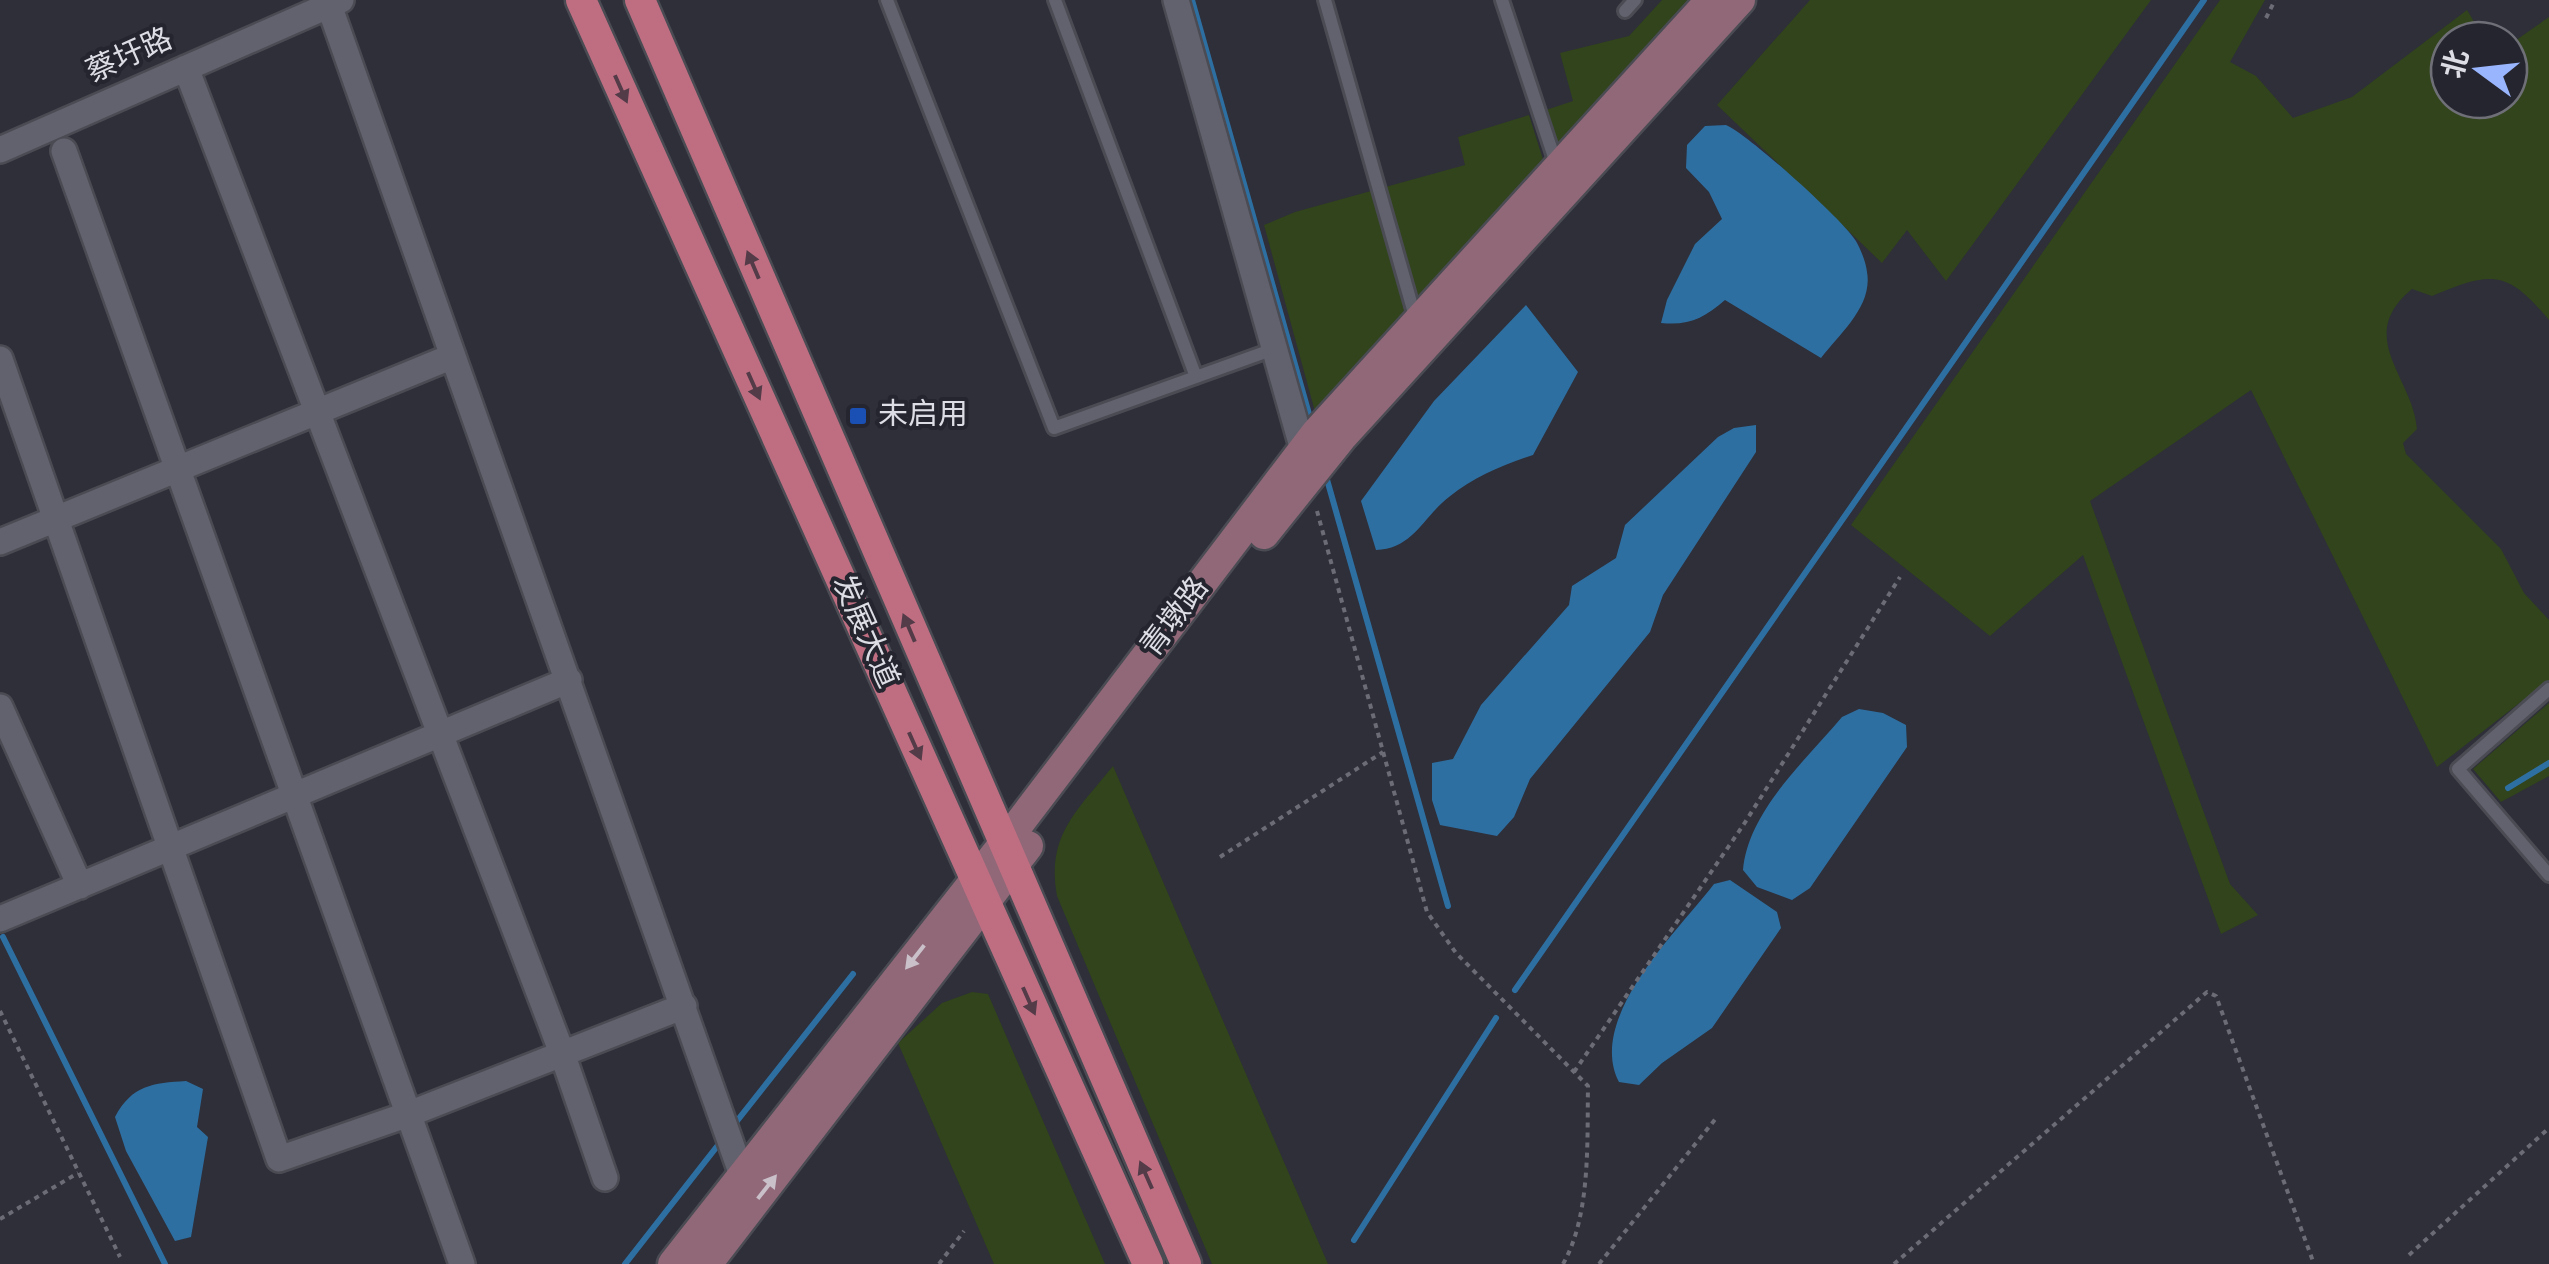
<svg xmlns="http://www.w3.org/2000/svg" width="2549" height="1264" font-family="Overpass,'Noto Sans SC',sans-serif">
<style>
.green{fill:#31441b}
.water{fill:#2e6fa2}
.lines{fill:none;stroke-linecap:round;stroke-linejoin:round}
.stream{stroke:#2e6fa2;stroke-width:6}
.lane-casing{stroke:#4a4b53;stroke-width:18}
.street-casing{stroke:#4a4b53;stroke-width:30}
.secondary-casing{stroke:#4a4b53;stroke-width:35}
.primary-casing{stroke:#4a4b53;stroke-width:35}
.path{stroke:#6b6c75;stroke-width:4;stroke-dasharray:5 5;stroke-linecap:butt}
.lane{stroke:#61626d;stroke-width:12}
.street{stroke:#61626d;stroke-width:25}
.secondary{stroke:#906878;stroke-width:30}
.primary{stroke:#bf6e82;stroke-width:30}
.oneway{fill:#533b48}
.oneway2{fill:#cac0ca}
.transit-dot{fill:#1a4fb4;stroke:#25252f;stroke-width:4}
.labels{text-anchor:middle;dominant-baseline:central;stroke-width:8;stroke-linejoin:round;paint-order:stroke}
.street-label{font-size:30px;fill:#dddee5;stroke:#25252f}
.poi-label{font-size:30px;fill:#dddee5;stroke:#25252f;text-anchor:start}
</style>
<rect width="100%" height="100%" fill="#2e2f39"/>
<!-- green -->
<path class="green" d="M 1662,0 L 1699,0 L 1559,153 L 1546,110 L 1573,101 L 1560,53 L 1629,36 Z
M 1810,0 L 2151,0 L 1946,281 L 1907,230 L 1882,263 L 1717,105 Z
M 2220,0 L 2265,0 L 2230,62 L 2256,76 L 2293,118 L 2352,97 L 2467,10 L 2485,40 L 2449,40 L 2449,100 L 2509,100 L 2509,45 L 2549,17 L 2549,320 C 2507,269 2491,271 2432,296 L 2412,289 C 2354,337 2413,377 2417,429 L 2403,443 L 2406,454 L 2501,549 L 2524,593 L 2549,620 L 2549,680 L 2437,767 L 2251,390 L 2090,501 L 2230,884 L 2258,915 L 2221,934 L 2083,555 L 1990,636 L 1851,525 Z
M 1529,115 L 1546,169 L 1317,419 L 1264,225 L 1295,212 L 1465,165 L 1458,137 Z
M 2549,703 L 2549,776 L 2501,802 L 2473,769 Z
M 1113,766 L 1328,1264 L 1212,1264 L 1057,896 C 1046,835 1077,811 1113,766 Z
M 972,992 L 988,994 L 1105,1264 L 994,1264 L 898,1043 L 942,1003 Z"/>
<!-- water -->
<path class="water" d="M 1726,125 C 1750,136 1835,213 1853,237 C 1859,244 1866,262 1867,272 C 1873,306 1840,333 1821,358 L 1725,300 C 1704,318 1689,326 1661,323 L 1667,300 L 1695,244 L 1722,219 L 1709,192 L 1686,168 L 1687,145 L 1705,126 Z
M 1526,305 L 1578,372 L 1533,455 C 1502,465 1474,477 1449,497 C 1423,517 1413,549 1376,550 L 1361,501 L 1434,401 Z
M 1756,425 L 1756,452 L 1663,595 L 1650,632 L 1530,779 L 1514,817 L 1497,836 L 1440,825 L 1432,800 L 1432,763 L 1453,759 L 1481,705 L 1569,605 L 1572,586 L 1616,558 L 1625,525 L 1718,437 L 1734,428 Z
M 1859,709 L 1883,713 L 1906,725 L 1907,747 L 1810,888 L 1792,900 L 1757,887 L 1743,870 C 1748,811 1806,760 1842,717 Z
M 1730,880 L 1777,912 L 1781,928 L 1712,1028 L 1662,1063 L 1639,1085 L 1619,1082 C 1586,1018 1677,932 1714,884 Z
M 186,1081 L 203,1089 L 197,1127 L 208,1137 L 191,1237 L 175,1241 L 126,1151 L 115,1117 C 132,1085 153,1083 186,1081 Z"/>
<g class="lines">
<!-- stream -->
<path class="stream" d="M 1192,0 L 1311,421
M 1326,476 L 1448,906
M 2508,788 L 2549,763
M 3,937 L 165,1264
M 1515,990 L 2204,0
M 733,1126 L 853,974
M 1354,1240 L 1496,1018
M 625,1264 L 722,1140"/>
<defs>
<path id="lane" d="M 887,0 L 1054,428 L 1274,349
M 1055,0 L 1196,377
M 1325,0 L 1416,320
M 1502,0 L 1557,166
M 1625,11 L 1635,0
M 2549,689 L 2458,769 L 2549,875"/>
<path id="street" d="M 1176,0 L 1303,450
M 329,5 L 742,1175
M 186,68 L 562,1053 L 605,1178
M 0,150 L 341,0
M 64,151 L 462,1264
M 0,359 L 279,1159 L 409,1114 L 684,1006
M 0,542 L 453,356
M 0,707 L 80,886
M 0,919 L 569,680"/>
<path id="secondary" d="M 1264,534 L 1341,438 L 1740,0
M 673,1264 L 1002,846 L 1316,433 L 1711,0
M 707,1264 L 1028,846"/>
<path id="primary" d="M 581,0 L 1148,1264
M 640,0 L 1186,1264"/>
</defs>
<!-- lane casing -->
<use href="#lane" class="lane-casing"/>
<!-- street casing -->
<use href="#street" class="street-casing"/>
<!-- secondary casing -->
<use href="#secondary" class="secondary-casing"/>
<!-- primary casing -->
<use href="#primary" class="primary-casing"/>
<!-- path -->
<path class="path" d="M 2266,18 L 2275,0
M 1317,511 L 1427,912 L 1456,953 L 1588,1086 C 1587,1141 1591,1215 1563,1264
M 1220,857 L 1383,752
M 0,1011 L 120,1257
M 1574,1072 L 1744,824 L 1900,577
M 0,1219 L 78,1173
M 2409,1255 L 2549,1128
M 939,1264 L 964,1231
M 1599,1264 L 1717,1117
M 1894,1264 L 2207,992 L 2216,996 L 2314,1264"/>
<!-- lane -->
<use href="#lane" class="lane"/>
<!-- street -->
<use href="#street" class="street"/>
<!-- secondary -->
<use href="#secondary" class="secondary"/>
<!-- primary -->
<use href="#primary" class="primary"/>
</g>
<!-- one-way arrows -->
<defs><path id="oneway-solid" d="M-6-.8H1V-3.2L6.5 0L1 3.2V.8H-6Z" transform="scale(2.5)"/></defs>
<g class="oneway">
<use href="#oneway-solid" transform="translate(621 89) rotate(66)"/>
<use href="#oneway-solid" transform="translate(753 265) rotate(-113)"/>
<use href="#oneway-solid" transform="translate(754 386) rotate(66)"/>
<use href="#oneway-solid" transform="translate(909 628) rotate(-113)"/>
<use href="#oneway-solid" transform="translate(915 746) rotate(66)"/>
<use href="#oneway-solid" transform="translate(1029 1001) rotate(66)"/>
<use href="#oneway-solid" transform="translate(1146 1175) rotate(-114)"/>
</g>
<g class="oneway2">
<use href="#oneway-solid" transform="translate(915 957) rotate(128)"/>
<use href="#oneway-solid" transform="translate(767 1187) rotate(-52)"/>
</g>
<!-- markers -->
<rect class="transit-dot" x="848" y="406" width="20" height="20" rx="5"/>
<g class="labels">
<!-- street labels -->
<g class="street-label">
<text transform="translate(130 57) rotate(-24)">蔡圩路</text>
<text transform="translate(1176 618) rotate(-53)">青墩路</text>
<text transform="translate(864 632) rotate(66)">发展大道</text>
</g>
<!-- poi labels -->
<g class="poi-label">
<text x="878" y="416">未启用</text>
</g>
</g>
<!-- north arrow -->
<g transform="translate(2479 70) rotate(285)"><circle r="48" fill="#25252f" stroke="#6f6f78" stroke-width="2.5"/>
<path d="M0-8L18 38L0 25L-18 38Z" fill="#99b5fd"/>
<text y="-15" font-size="28" font-weight="bold" text-anchor="middle" fill="#dddee5">北</text>
</g>
</svg>
